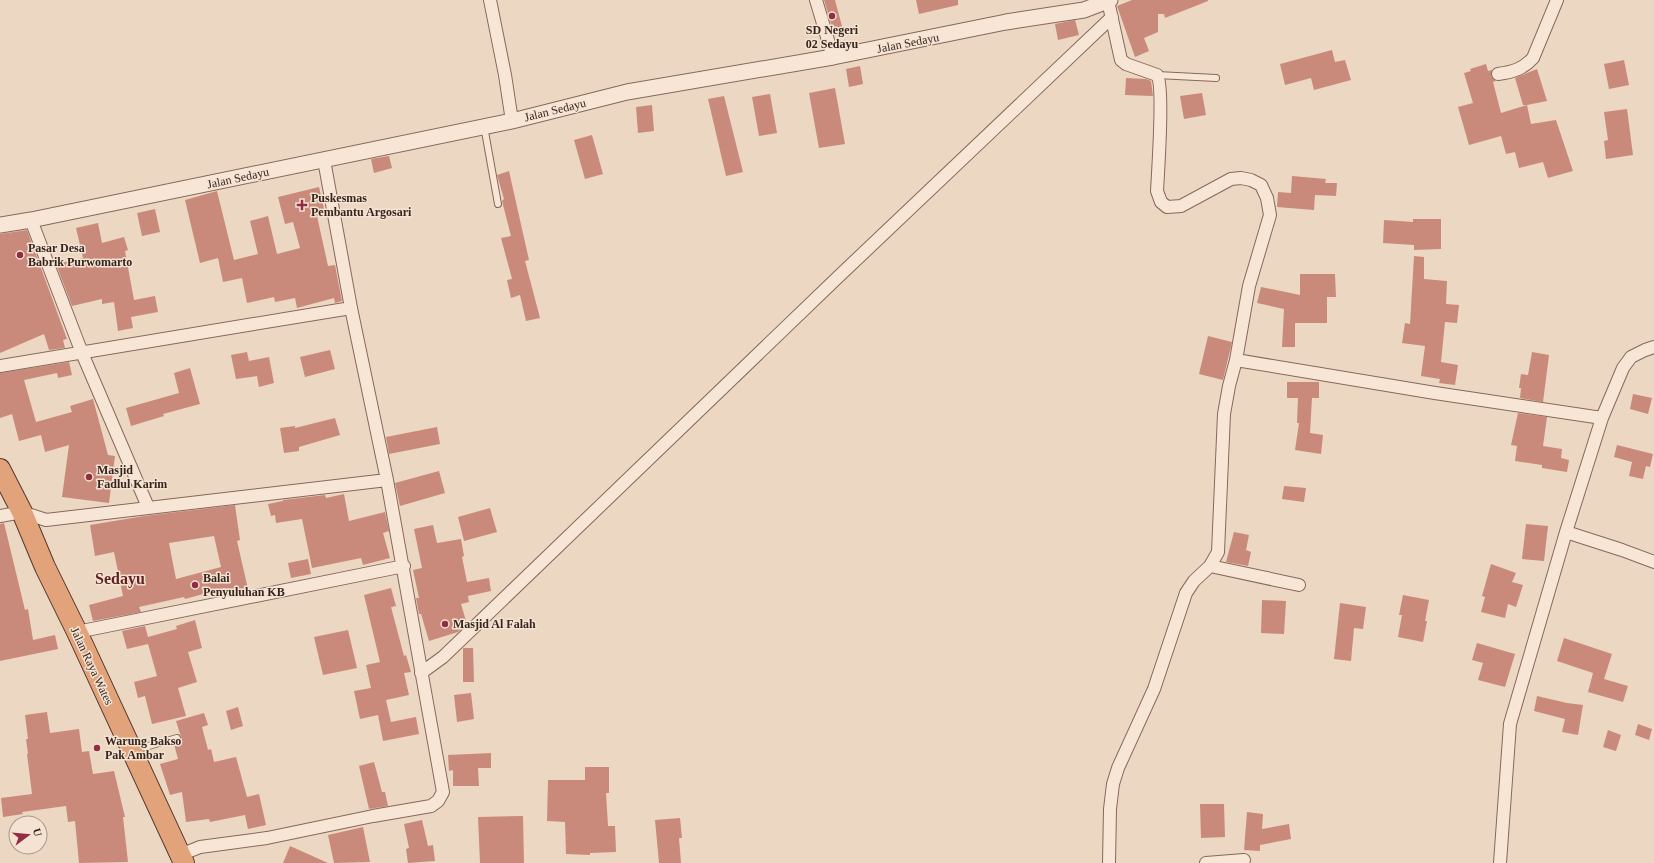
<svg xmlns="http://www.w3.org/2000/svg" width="1654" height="863" font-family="Georgia,serif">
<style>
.building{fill:#c98a7b;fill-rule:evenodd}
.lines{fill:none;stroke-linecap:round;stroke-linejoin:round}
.service-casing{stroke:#86685b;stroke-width:8}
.minor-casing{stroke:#86685b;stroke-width:14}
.tertiary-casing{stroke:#86685b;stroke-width:17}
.trunk-casing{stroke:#53382f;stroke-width:22}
.service{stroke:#f7e6d6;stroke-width:6}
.minor{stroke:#f7e6d6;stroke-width:12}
.tertiary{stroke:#f7e6d6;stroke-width:15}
.trunk{stroke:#e3a37a;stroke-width:20}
.poi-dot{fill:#922d44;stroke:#f4e3d2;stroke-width:1.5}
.labels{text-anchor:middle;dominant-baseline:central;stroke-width:3;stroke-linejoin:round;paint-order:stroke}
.poi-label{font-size:12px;font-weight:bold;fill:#36251e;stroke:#f4e3d2;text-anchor:start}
.street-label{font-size:12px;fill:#36251e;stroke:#f4e3d2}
.district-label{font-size:16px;font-weight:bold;fill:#611f20;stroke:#f4e3d2}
</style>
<rect width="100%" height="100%" fill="#ecd7c3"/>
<!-- building -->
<path class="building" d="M 824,0 L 835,0 L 843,30 L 834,33 Z
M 916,0 L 958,0 L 958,5 L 919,14 Z
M 1132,0 L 1208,0 L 1208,1 L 1165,18 L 1164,14 L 1158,14 L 1158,32 L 1144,38 L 1149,51 L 1135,57 L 1117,6 Z
M 1075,20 L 1079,35 L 1058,40 L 1055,24 Z
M 1332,50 L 1335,62 L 1345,60 L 1351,80 L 1314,90 L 1311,78 L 1285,85 L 1280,64 Z
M 1624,60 L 1629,85 L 1609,89 L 1604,64 Z
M 1486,64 L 1488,71 L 1492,70 L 1491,75 L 1492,78 L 1496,81 L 1493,82 L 1501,113 L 1527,105 L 1523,105 L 1515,78 L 1537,69 L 1547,101 L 1527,105 L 1531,124 L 1556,120 L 1573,171 L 1548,178 L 1543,162 L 1519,168 L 1515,152 L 1506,154 L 1501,136 L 1469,145 L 1458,107 L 1473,103 L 1464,73 L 1471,71 L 1470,69 Z
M 860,66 L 863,84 L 849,87 L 846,69 Z
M 1126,78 L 1146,79 L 1151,81 L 1153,96 L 1125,95 Z
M 835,88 L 845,144 L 819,148 L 809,93 Z
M 1202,93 L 1206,115 L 1184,119 L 1180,96 Z
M 770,94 L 777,133 L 759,136 L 752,97 Z
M 724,96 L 743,172 L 726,176 L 708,99 Z
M 652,105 L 654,131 L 638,133 L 636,107 Z
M 1627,109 L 1633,155 L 1606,159 L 1604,141 L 1608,140 L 1604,112 Z
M 592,135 L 603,174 L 585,179 L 574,140 Z
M 389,156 L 392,168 L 374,173 L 371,159 Z
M 509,171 L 529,260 L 525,261 L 540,318 L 526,321 L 520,295 L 511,298 L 507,280 L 512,279 L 501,238 L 511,236 L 502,201 L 504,199 L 497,175 Z
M 1292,176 L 1326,179 L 1325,183 L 1337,183 L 1336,196 L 1315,195 L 1314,210 L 1277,207 L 1278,192 L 1291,193 Z
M 319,187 L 325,213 L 317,216 L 328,266 L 335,265 L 342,301 L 335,303 L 334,298 L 297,308 L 295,298 L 275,302 L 274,297 L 247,303 L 242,278 L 223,282 L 218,258 L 200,263 L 185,200 L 217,191 L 234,260 L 258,254 L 250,221 L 268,216 L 277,254 L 300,248 L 293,222 L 285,224 L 278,197 Z
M 155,209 L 160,232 L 142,236 L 137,213 Z
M 1413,219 L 1441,219 L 1441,249 L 1414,250 L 1414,245 L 1383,243 L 1384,220 L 1413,222 Z
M 98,223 L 102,243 L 124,237 L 128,250 L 125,251 L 134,300 L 155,296 L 158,312 L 131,317 L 133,328 L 118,331 L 114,302 L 102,304 L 102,299 L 72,306 L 56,264 L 83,258 L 76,228 Z
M 27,230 L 67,339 L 63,340 L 65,348 L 49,350 L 44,334 L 0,353 L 0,234 Z
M 1414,256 L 1424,257 L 1424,279 L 1447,281 L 1446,304 L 1459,305 L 1457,323 L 1445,322 L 1441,362 L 1458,365 L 1455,385 L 1439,383 L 1440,379 L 1421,376 L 1425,346 L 1402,343 L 1405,323 L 1410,324 Z
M 1300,274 L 1335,274 L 1336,297 L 1327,297 L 1327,323 L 1295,323 L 1295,347 L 1282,347 L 1284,309 L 1257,303 L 1261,287 L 1300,295 Z
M 1208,336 L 1232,342 L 1223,380 L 1199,374 Z
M 330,350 L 335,369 L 305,377 L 300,357 Z
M 247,352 L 249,361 L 269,357 L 274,383 L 259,387 L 257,376 L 236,379 L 231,355 Z
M 1532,352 L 1549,355 L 1543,402 L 1520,398 L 1521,388 L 1519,388 L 1521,374 L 1528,375 Z
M 69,362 L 72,375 L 58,378 L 57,373 L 24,380 L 36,422 L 72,412 L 70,406 L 93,399 L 108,455 L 115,456 L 109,503 L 62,497 L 69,445 L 45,452 L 41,435 L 19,441 L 12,414 L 0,418 L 0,373 Z
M 190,368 L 200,404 L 163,414 L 164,416 L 131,426 L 126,408 L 179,393 L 174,373 Z
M 1287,382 L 1319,382 L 1319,398 L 1312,398 L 1310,433 L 1323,435 L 1321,454 L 1295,450 L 1299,423 L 1297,423 L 1298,398 L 1287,398 Z
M 1633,394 L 1652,398 L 1648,414 L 1630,409 Z
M 1518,413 L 1547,417 L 1543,446 L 1562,449 L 1561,458 L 1569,460 L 1567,472 L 1542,468 L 1542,465 L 1515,461 L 1517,446 L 1511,445 Z
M 335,418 L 340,435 L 299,447 L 299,451 L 284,453 L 280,428 L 295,426 L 295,428 Z
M 437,427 L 440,444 L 389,454 L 386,437 Z
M 1617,445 L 1653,454 L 1650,467 L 1646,466 L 1643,479 L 1629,476 L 1632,462 L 1614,457 Z
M 439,471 L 445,493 L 400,506 L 395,483 Z
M 1284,486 L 1306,488 L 1304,502 L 1282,499 Z
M 344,494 L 349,521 L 385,512 L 389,531 L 383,533 L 390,558 L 363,565 L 361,558 L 312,568 L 302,519 L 276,523 L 275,515 L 271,516 L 268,504 L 283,501 L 283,500 L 325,495 L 326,498 Z
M 235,505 L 240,540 L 237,541 L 248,589 L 227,594 L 225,588 L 185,599 L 184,597 L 139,607 L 141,612 L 93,621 L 89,605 L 123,596 L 114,552 L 95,556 L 90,525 L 144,516 ZM 214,536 L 221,567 L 176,579 L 169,543 Z
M 490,508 L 497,532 L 464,541 L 458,517 Z
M 4,523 L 25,610 L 28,609 L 33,640 L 55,635 L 58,649 L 0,661 L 0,524 Z
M 1526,524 L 1548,526 L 1544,561 L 1522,559 Z
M 433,525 L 437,543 L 461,539 L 464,556 L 462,557 L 467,582 L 489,578 L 491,591 L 468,596 L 469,602 L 461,604 L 467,624 L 458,632 L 429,641 L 421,614 L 419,614 L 416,598 L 419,598 L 413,570 L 422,568 L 414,529 Z
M 1234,532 L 1249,535 L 1246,550 L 1251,552 L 1248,566 L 1226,562 Z
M 308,559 L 311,574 L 291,578 L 288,563 Z
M 1491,564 L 1516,573 L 1512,582 L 1523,585 L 1516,607 L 1508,604 L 1505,618 L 1481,612 L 1485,597 L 1482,596 Z
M 391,588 L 396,606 L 391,607 L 404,656 L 406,655 L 411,672 L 404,673 L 409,695 L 386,700 L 391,722 L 416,717 L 419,734 L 383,741 L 378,715 L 360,719 L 354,691 L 371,688 L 366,665 L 380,662 L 364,595 Z
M 1403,595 L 1429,600 L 1425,621 L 1427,621 L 1423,642 L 1398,637 L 1402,615 L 1399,615 Z
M 1262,600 L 1286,601 L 1284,634 L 1261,633 Z
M 1340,603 L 1366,607 L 1363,629 L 1354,628 L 1351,661 L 1334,659 Z
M 195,620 L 202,648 L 188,652 L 197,682 L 178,688 L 186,716 L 152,724 L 145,696 L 138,698 L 134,682 L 157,676 L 148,644 L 127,649 L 122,631 L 145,626 L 148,637 L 177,629 L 176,626 Z
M 348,630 L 357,668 L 323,675 L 314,637 Z
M 1564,638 L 1612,654 L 1604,679 L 1628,686 L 1623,702 L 1588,692 L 1593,673 L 1557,661 Z
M 1477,643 L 1515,654 L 1505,687 L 1478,680 L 1483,663 L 1472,660 Z
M 463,648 L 473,648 L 474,682 L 463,682 Z
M 471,693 L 474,719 L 457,722 L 454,695 Z
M 1537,696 L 1567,703 L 1583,705 L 1578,735 L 1562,732 L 1565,719 L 1534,711 Z
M 238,707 L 243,726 L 231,730 L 226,711 Z
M 47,712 L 50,733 L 79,729 L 82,752 L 89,751 L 93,774 L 114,771 L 125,817 L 123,817 L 128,862 L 79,863 L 75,821 L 68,822 L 66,806 L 22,812 L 23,814 L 3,817 L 1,798 L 32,794 L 27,754 L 28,754 L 26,739 L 28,739 L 25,715 Z
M 204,713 L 208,725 L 202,727 L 208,750 L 211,749 L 214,762 L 236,757 L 247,797 L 259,794 L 266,825 L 248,829 L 245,815 L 210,822 L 209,819 L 186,822 L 182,792 L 170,795 L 160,764 L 178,759 L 174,744 L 182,740 L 176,721 Z
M 1638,724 L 1652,729 L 1649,740 L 1635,735 Z
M 1608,730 L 1621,735 L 1616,751 L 1603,747 Z
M 491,753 L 491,768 L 478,768 L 479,786 L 453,786 L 453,770 L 449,771 L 448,755 Z
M 374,762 L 382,792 L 385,792 L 388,806 L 369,809 L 359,766 Z
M 585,767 L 609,767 L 609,793 L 606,793 L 608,826 L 615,826 L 616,852 L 590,853 L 590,855 L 566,854 L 565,822 L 547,821 L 548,780 L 585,780 Z
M 1200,804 L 1224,804 L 1225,837 L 1201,838 Z
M 1247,812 L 1263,814 L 1262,829 L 1289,824 L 1291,839 L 1260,845 L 1260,851 L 1244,850 Z
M 523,816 L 524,863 L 480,863 L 478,817 Z
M 680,818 L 682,838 L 679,838 L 681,863 L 659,863 L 655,820 Z
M 422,820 L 428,846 L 433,845 L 435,861 L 408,863 L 406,849 L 409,848 L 404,824 Z
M 363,827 L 370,862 L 334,863 L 328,835 Z
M 290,846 L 328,863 L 283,863 Z"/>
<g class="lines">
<defs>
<path id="service" d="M 1157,75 L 1216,78
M 484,126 L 498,204
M 134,750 L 177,738"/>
<path id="minor" d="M 490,0 L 505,75 L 512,121
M 816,0 L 833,57
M 1108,1 L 1121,60 L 1126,64 L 1157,75 C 1164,85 1158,173 1157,191 L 1161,202 L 1167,207 L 1181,206 L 1231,179 L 1241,178 L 1251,180 L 1261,185 L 1267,198 L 1270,215 L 1249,286 L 1236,360 L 1435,393 L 1602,418
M 1498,74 C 1513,72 1523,69 1533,58 L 1557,0
M 31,220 L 82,353 L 148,507
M 0,366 L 351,308
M 0,516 L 22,512 L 46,520 L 387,480
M 1566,532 L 1622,550 L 1654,562
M 1210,566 L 1299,585
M 77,632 L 404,566
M 421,673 L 443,657 L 837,278 L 1112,17
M 180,855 L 200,847 L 267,838 L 373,816 L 431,806 L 438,801 L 443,792 L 387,480 L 351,308 L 324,160
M 1109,863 L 1110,809 L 1113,784 L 1118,768 L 1154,689 L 1186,593 L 1194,581 L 1210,566 L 1218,552 L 1224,414 L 1229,386 L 1236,360
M 1206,863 L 1244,860
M 1500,863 L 1510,724 L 1566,532 L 1602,418 L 1623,368 L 1631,357 L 1645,350 L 1654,347"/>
<path id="tertiary" d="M 0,225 L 31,220 L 512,121 L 627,92 L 833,57 L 1006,22 L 1084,10 L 1110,0"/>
<path id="trunk" d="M 0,469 L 22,512 L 45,567 L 77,632 L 184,863"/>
</defs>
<!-- service casing -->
<use href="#service" class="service-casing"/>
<!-- minor casing -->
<use href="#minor" class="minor-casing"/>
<!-- tertiary casing -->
<use href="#tertiary" class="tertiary-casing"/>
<!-- trunk casing -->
<use href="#trunk" class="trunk-casing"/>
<!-- service -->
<use href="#service" class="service"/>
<!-- minor -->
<use href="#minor" class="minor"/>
<!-- tertiary -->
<use href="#tertiary" class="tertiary"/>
<!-- trunk -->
<use href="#trunk" class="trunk"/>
</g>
<!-- markers -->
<g class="poi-dot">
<circle cx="832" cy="16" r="4"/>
<path d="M300 199h4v4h4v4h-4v4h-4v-4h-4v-4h4z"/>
<circle cx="20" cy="255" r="4"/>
<circle cx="89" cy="477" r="4"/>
<circle cx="195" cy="585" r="4"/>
<circle cx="445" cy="624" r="4"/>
<circle cx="97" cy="748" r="4"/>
</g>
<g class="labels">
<!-- poi labels -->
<g class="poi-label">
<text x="832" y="30" text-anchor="middle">SD Negeri<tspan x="832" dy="14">02 Sedayu</tspan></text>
<text x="311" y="198">Puskesmas<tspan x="311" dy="14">Pembantu Argosari</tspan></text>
<text x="28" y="248">Pasar Desa<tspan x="28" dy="14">Babrik Purwomarto</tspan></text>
<text x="97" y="470">Masjid<tspan x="97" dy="14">Fadlul Karim</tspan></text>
<text x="203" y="578">Balai<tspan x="203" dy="14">Penyuluhan KB</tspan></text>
<text x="453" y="624">Masjid Al Falah</text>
<text x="105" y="741">Warung Bakso<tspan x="105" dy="14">Pak Ambar</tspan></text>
</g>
<!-- street labels -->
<g class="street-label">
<text transform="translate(908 43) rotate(-11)">Jalan Sedayu</text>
<text transform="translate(555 110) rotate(-14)">Jalan Sedayu</text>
<text transform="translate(238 178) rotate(-12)">Jalan Sedayu</text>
<text transform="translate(92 666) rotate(65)">Jalan Raya Wates</text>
</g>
<!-- district labels -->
<g class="district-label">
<text x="120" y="578">Sedayu</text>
</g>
</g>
<!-- north arrow -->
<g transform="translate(28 835) rotate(74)"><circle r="19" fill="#f4e3d2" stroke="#a8978a"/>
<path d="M0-3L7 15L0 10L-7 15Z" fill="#922d44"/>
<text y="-6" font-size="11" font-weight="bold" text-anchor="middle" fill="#36251e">U</text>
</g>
</svg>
